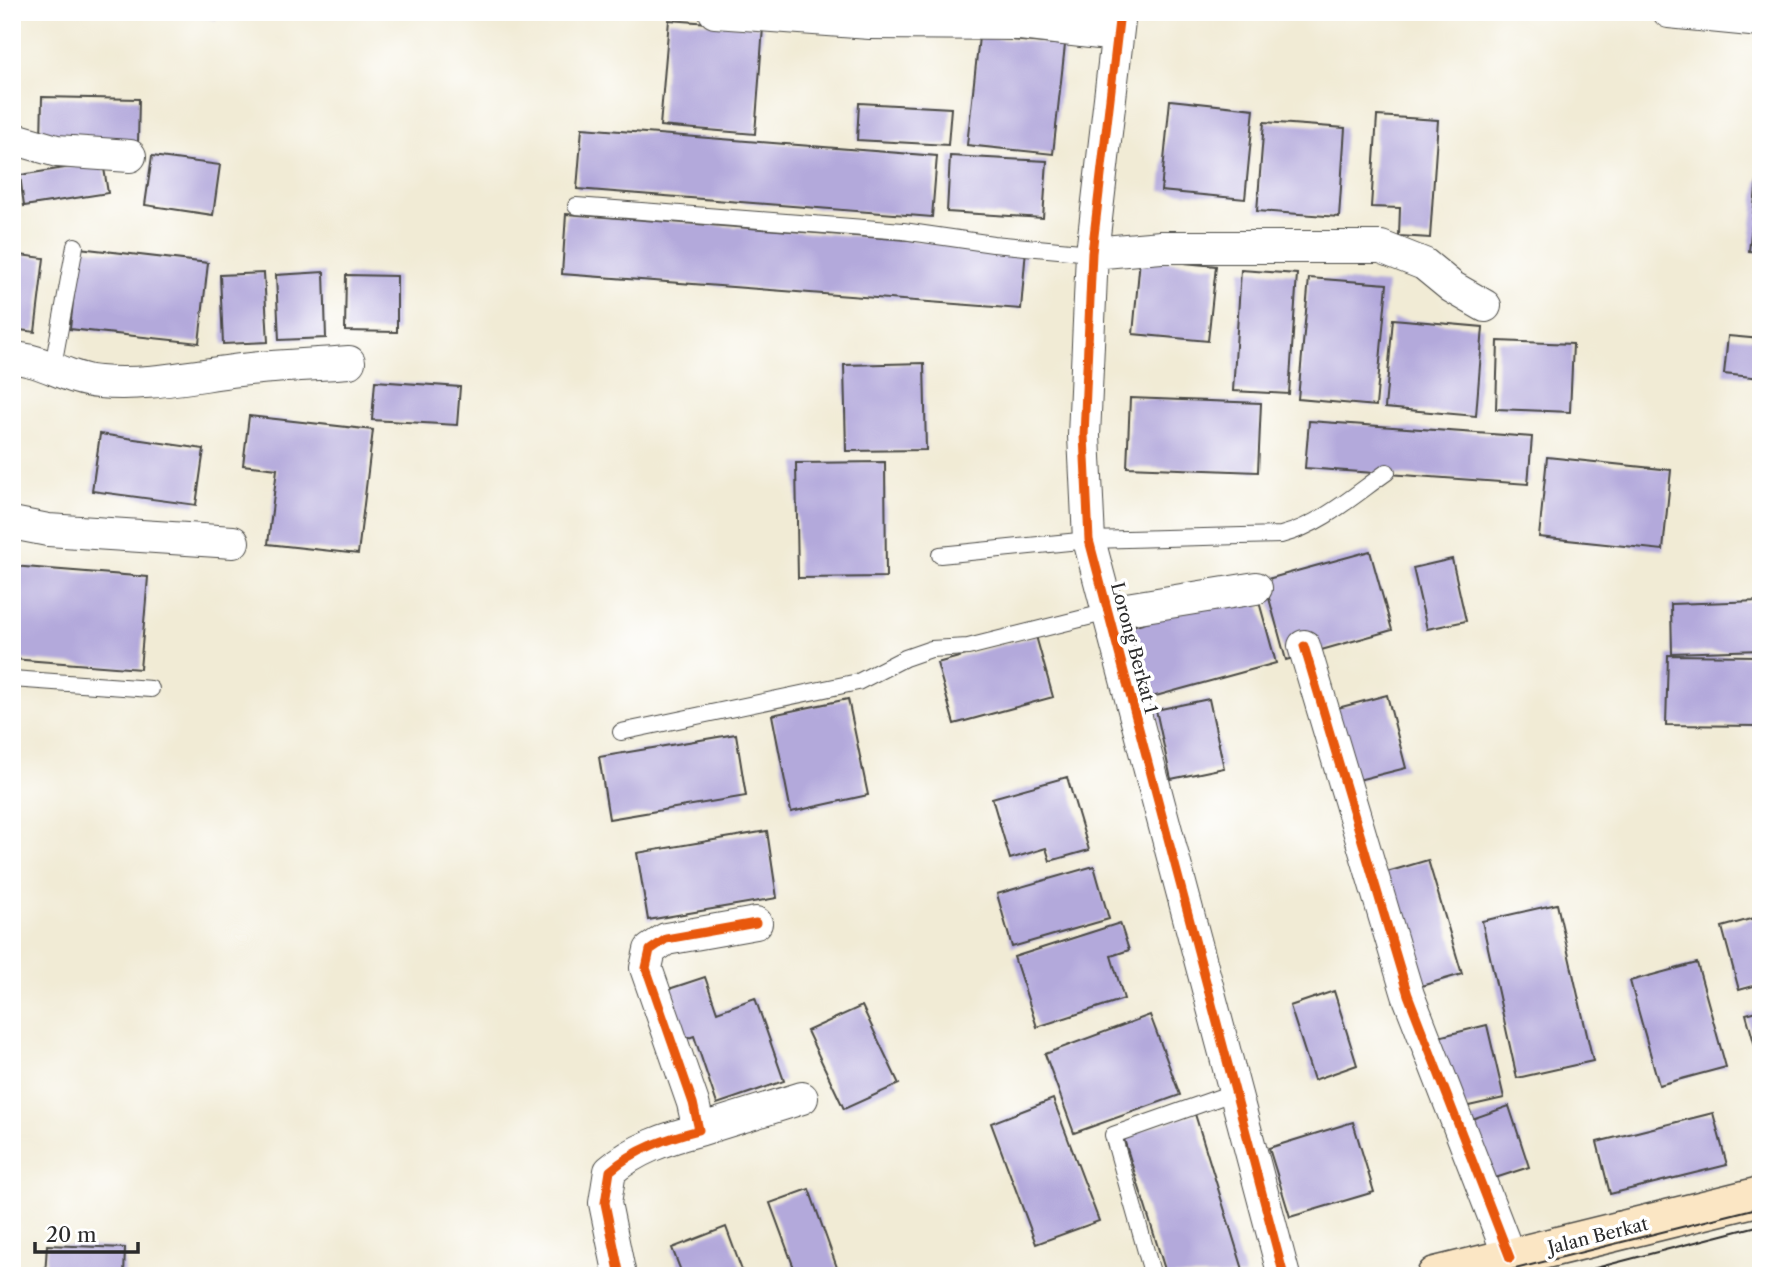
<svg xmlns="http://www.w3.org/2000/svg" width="1773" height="1288" font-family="'Libre Caslon Text',serif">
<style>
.building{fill:#b3a9db}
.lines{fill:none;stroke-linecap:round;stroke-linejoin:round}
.lane-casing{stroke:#494844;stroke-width:18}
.street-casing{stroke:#494844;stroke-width:34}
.secondary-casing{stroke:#494844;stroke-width:41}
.lane{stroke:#fff;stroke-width:16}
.street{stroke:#fff;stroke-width:32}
.secondary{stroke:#fbe6c4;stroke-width:38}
.tram{stroke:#2b2b2b;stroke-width:2}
.cycleway-casing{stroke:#fff;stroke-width:13}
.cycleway{stroke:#e8590c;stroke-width:9}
.labels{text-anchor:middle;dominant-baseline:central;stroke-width:7;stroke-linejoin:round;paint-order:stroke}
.street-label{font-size:18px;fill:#2b2b2b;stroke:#fff}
</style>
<rect width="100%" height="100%" fill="#fff"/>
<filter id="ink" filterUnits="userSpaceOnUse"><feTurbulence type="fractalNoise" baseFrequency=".0143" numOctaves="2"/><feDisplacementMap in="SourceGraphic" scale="14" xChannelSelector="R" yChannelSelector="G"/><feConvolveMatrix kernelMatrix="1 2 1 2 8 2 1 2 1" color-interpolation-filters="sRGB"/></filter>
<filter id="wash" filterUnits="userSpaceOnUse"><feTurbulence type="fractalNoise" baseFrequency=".00686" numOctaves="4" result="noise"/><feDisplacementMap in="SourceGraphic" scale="28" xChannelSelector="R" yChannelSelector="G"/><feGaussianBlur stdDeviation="1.57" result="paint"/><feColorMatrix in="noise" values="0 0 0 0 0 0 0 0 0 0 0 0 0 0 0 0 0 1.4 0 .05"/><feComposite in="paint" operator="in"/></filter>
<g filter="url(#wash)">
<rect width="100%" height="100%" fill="#f1ebd5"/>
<g id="blocks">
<!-- building -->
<path class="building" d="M 179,12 L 217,12 L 216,20 Z
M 669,20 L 763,27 L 755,134 L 660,126 Z
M 979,37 L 1065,45 L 1053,154 L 967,145 Z
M 42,97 L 139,99 L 138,143 L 41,141 Z
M 1170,100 L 1254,109 L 1245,199 L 1161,191 Z
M 859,103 L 951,108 L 948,145 L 857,140 Z
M 1377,116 L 1438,120 L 1430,238 L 1399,236 L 1400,208 L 1371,207 Z
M 1264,122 L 1345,128 L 1339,217 L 1257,211 Z
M 582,128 L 937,156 L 932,217 L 577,189 Z
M 152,156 L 220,165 L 213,215 L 145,205 Z
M 950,156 L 1047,161 L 1043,218 L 947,212 Z
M 103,162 L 108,193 L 24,206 L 20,175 Z
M 1757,180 L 1761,180 L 1761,252 L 1749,251 Z
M 566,214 L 1026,249 L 1021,309 L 562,274 Z
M 79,248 L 208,263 L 199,343 L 70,329 Z
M 12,254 L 44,258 L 35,332 L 12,329 Z
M 1140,259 L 1216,266 L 1208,341 L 1133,334 Z
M 1241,270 L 1297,274 L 1289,394 L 1233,391 Z
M 324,272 L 326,338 L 279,340 L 276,275 Z
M 264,273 L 268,342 L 223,344 L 220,275 Z
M 346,275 L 397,276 L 397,332 L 345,331 Z
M 1309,278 L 1387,284 L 1376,406 L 1298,399 Z
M 1393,319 L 1483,327 L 1476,416 L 1385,408 Z
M 1728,336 L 1761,339 L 1761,378 L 1724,374 Z
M 1498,341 L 1573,344 L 1570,412 L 1496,409 Z
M 924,363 L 926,450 L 846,451 L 844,365 Z
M 375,381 L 460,387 L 457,425 L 372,420 Z
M 1130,398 L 1261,403 L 1258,472 L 1127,467 Z
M 249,416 L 373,430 L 358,554 L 268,544 L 277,469 L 243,465 Z
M 1309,421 L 1532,437 L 1528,484 L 1305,468 Z
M 100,434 L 204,449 L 196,505 L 92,491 Z
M 1547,457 L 1671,470 L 1663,550 L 1539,537 Z
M 885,462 L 886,577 L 798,578 L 796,463 Z
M 1370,551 L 1392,630 L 1286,660 L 1264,580 Z
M 1452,559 L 1466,621 L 1427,629 L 1413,568 Z
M 12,566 L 148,577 L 140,669 L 12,659 Z
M 1256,591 L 1276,663 L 1152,697 L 1132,626 Z
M 1761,601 L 1761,650 L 1672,653 L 1671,604 Z
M 1036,636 L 1053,697 L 954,724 L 937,663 Z
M 1668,655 L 1758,656 L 1758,726 L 1666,725 Z
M 1387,695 L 1406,768 L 1334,786 L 1315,714 Z
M 848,699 L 868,795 L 791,812 L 772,715 Z
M 1209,699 L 1224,768 L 1171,779 L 1156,710 Z
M 736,734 L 746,796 L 609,819 L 599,757 Z
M 1067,777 L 1089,850 L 1050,861 L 1046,848 L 1010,859 L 992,798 Z
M 767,831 L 777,898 L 648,920 L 637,853 Z
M 1428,860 L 1462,974 L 1397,993 L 1363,879 Z
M 1094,866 L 1109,919 L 1012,947 L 997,894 Z
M 1557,904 L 1593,1061 L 1517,1078 L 1482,921 Z
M 1761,916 L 1761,984 L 1739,990 L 1722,927 Z
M 1120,923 L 1129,950 L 1111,956 L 1124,999 L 1037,1027 L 1014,957 Z
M 1697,963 L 1726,1067 L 1659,1085 L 1630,981 Z
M 705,977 L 717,1012 L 755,998 L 784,1081 L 717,1104 L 694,1036 L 680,1041 L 663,991 Z
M 1334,991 L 1357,1065 L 1314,1080 L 1290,1006 Z
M 862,1006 L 899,1084 L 844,1109 L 807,1031 Z
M 1761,1010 L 1761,1064 L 1760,1064 L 1746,1014 Z
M 1150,1015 L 1180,1095 L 1074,1133 L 1045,1054 Z
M 1487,1025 L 1504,1098 L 1451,1110 L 1434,1038 Z
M 1053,1099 L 1099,1221 L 1036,1244 L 991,1123 Z
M 1509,1106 L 1529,1167 L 1486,1181 L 1466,1121 Z
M 1713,1113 L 1727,1165 L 1610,1194 L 1597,1142 Z
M 1195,1114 L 1245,1276 L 1167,1276 L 1123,1136 Z
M 1353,1122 L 1374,1192 L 1290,1217 L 1269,1148 Z
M 809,1189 L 840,1276 L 797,1276 L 770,1203 Z
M 726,1227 L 744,1276 L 683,1276 L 672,1248 Z
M 47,1245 L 125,1248 L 124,1276 L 45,1276 Z"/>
</g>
</g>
<g filter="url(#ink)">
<use href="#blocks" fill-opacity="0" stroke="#494844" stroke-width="2"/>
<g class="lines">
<defs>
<path id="lane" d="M 576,206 L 903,231 L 993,244 L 1092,253
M 53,366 L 75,246
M 940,555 L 1089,540 L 1281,535 C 1321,525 1354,495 1387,472
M 12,679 L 151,689
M 621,732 L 858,682 L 905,658 L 931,649 L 968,647 L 1108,612
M 1153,1276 L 1113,1135 L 1235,1092"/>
<path id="street" d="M 715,12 L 870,23 L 1020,24 L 1117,35
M 1120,12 L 1092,253 L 1084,436 L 1089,540 L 1284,1276
M 1669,12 L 1761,21
M 12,138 L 57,151 L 130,156
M 1092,253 L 1161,247 L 1381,247 L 1424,264 L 1452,287 L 1485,306
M 12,358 C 44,359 68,380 99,382 C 144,386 187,377 232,371 C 271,366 310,365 349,362
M 12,523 L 48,530 L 233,542
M 1108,612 L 1256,588
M 1304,646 L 1408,995 L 1510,1258
M 699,1130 L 802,1098
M 620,1276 L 605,1203 L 610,1171 C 635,1149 667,1138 699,1130 L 693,1103 L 646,968 L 650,950 L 666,939 L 756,923"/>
<path id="secondary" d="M 1436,1276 L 1761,1196"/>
</defs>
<!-- lane casing -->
<use href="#lane" class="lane-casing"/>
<!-- street casing -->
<use href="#street" class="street-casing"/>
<!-- secondary casing -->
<use href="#secondary" class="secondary-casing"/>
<!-- lane -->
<use href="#lane" class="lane"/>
<!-- street -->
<use href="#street" class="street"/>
<!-- secondary -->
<use href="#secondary" class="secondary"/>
<!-- tram -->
<path class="tram" d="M 1487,1276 L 1761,1207
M 1565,1276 L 1761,1225"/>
<defs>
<path id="cycleway" d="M 1120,12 L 1092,253 L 1084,436 L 1089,540 L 1284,1276
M 1304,646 L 1408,995 L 1510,1258
M 620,1276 L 605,1203 L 610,1171 C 635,1149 667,1138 699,1130 L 693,1103 L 646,968 L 650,950 L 666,939 L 756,923"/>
</defs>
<!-- cycleway casing -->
<use href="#cycleway" class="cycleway-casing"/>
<!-- cycleway -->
<use href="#cycleway" class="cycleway"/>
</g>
</g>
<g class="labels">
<!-- street labels -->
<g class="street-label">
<text transform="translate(1134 648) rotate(75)">Lorong Berkat 1</text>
<text transform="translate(1598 1236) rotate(-14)">Jalan Berkat</text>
</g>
</g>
<!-- margin -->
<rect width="1773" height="1288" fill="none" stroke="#fff" stroke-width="42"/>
<!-- scale -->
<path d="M35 1242v10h103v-10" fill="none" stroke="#2b2b2b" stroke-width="3.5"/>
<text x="46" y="1242" font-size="21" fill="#2b2b2b" stroke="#ffffff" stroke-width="5" paint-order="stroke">20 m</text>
</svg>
